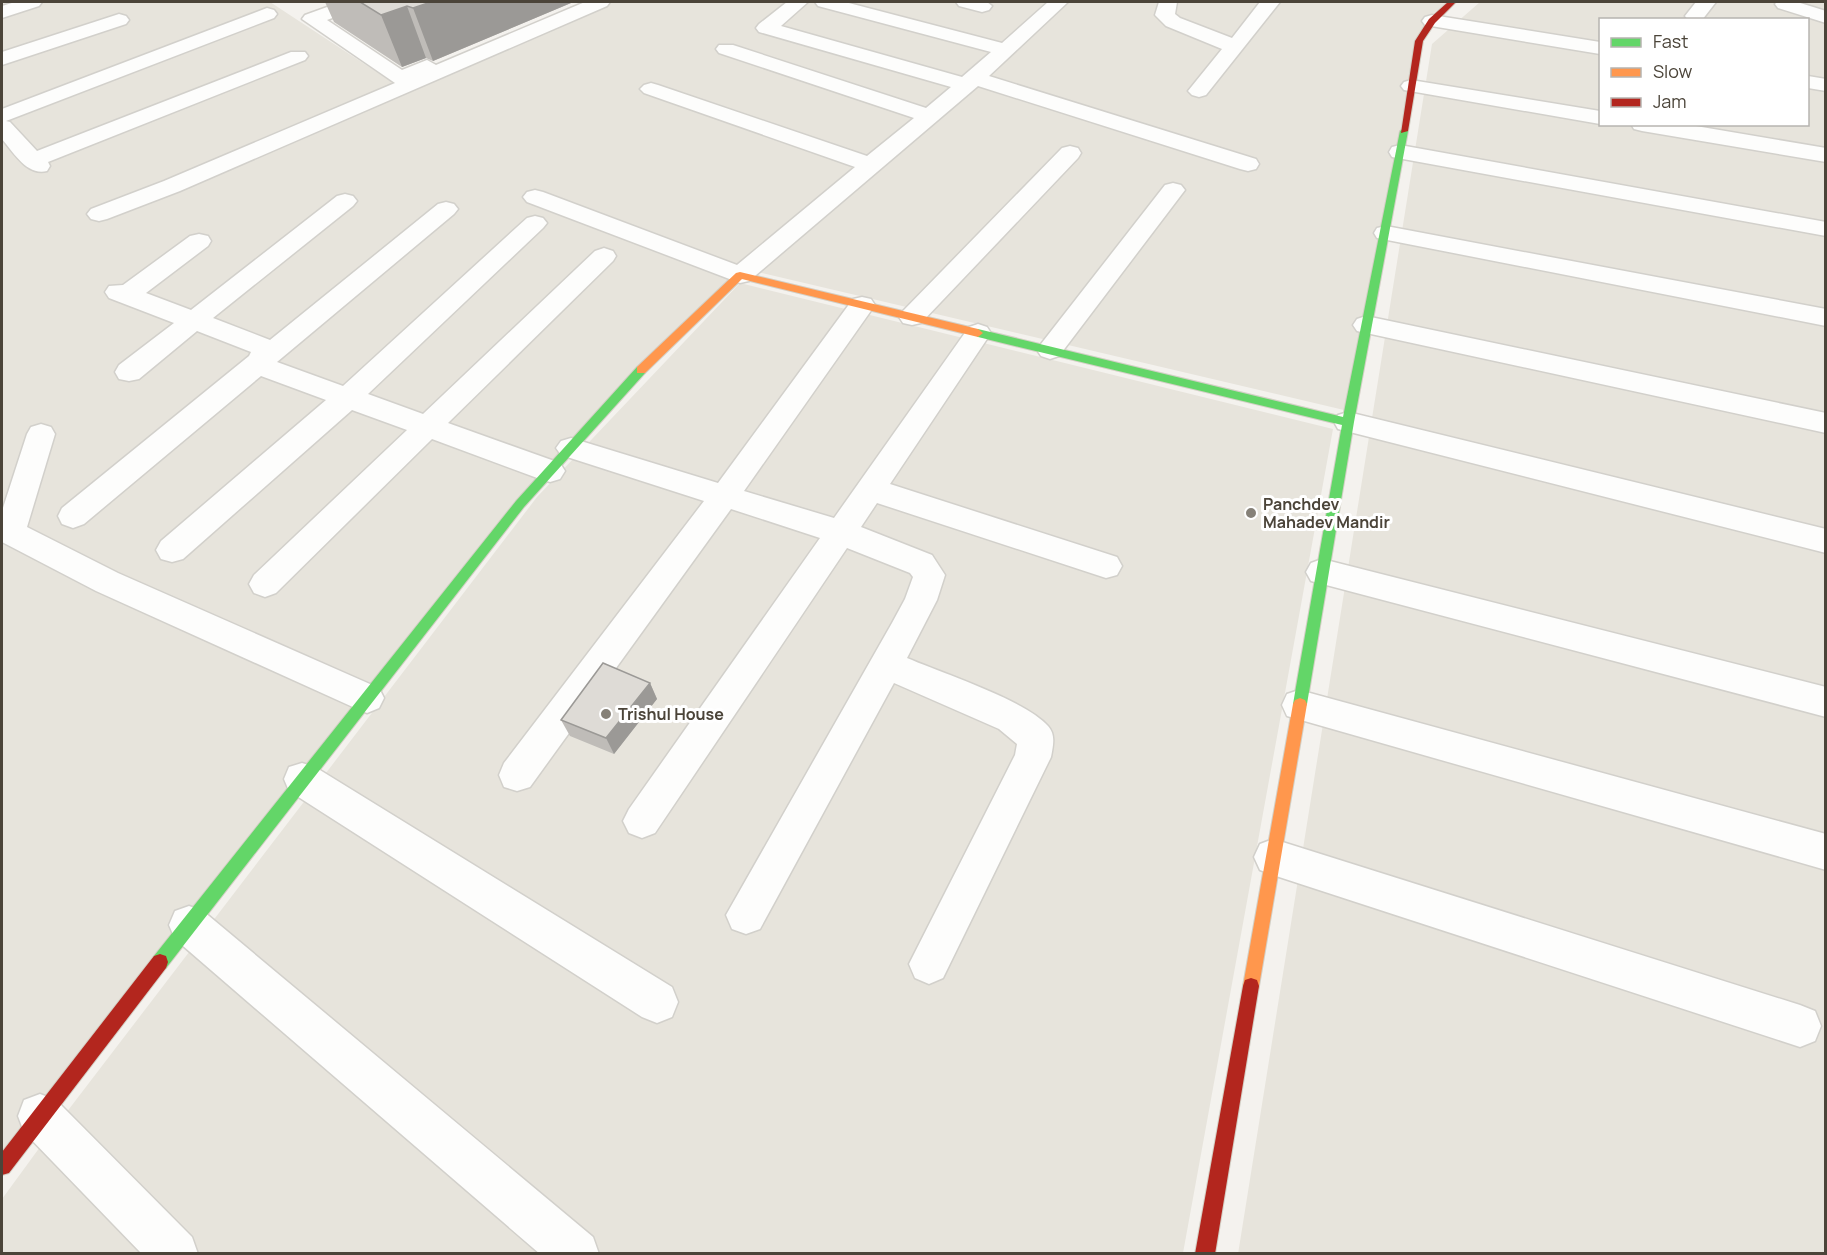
<svg xmlns="http://www.w3.org/2000/svg" width="1827" height="1255" font-family="Manrope,sans-serif">
<style>
.residential{fill:#e7e4dc;fill-rule:evenodd}
.lines{fill:none;stroke-linecap:round;stroke-linejoin:round}
.street-casing{stroke:#d2d0cb;stroke-width:3}
.fast-casing{stroke:#d3cfc5;stroke-width:2}
.slow-casing{stroke:#d3cfc5;stroke-width:2}
.jam-casing{stroke:#d3cfc5;stroke-width:2}
.street{fill:#fdfdfc;fill-rule:evenodd}
.fast{fill:#63d668;fill-rule:evenodd}
.slow{fill:#ff974d;fill-rule:evenodd}
.jam{fill:#b3261e;fill-rule:evenodd}
.wall{fill:#bfbcb8}
.shaded-wall{fill:#9b9996}
.building{fill:#dedbd6;stroke:#9b9996;stroke-width:1.5}
.poi-dot{fill:#868178;stroke:#fff;stroke-width:2}
.labels{text-anchor:middle;dominant-baseline:central;stroke-width:6;stroke-linejoin:round;paint-order:stroke}
.poi-label{font-size:16px;font-weight:bold;fill:#4b4439;stroke:#fff;text-anchor:start}
</style>
<rect width="100%" height="100%" fill="#f4f2ee"/>
<!-- residential -->
<path class="residential" d="M 2,2 L 270,2 L 395,84 L 586,2 L 1447,2 L 1425,20 L 1344,410 L 741,268 L 516,501 L 2,1166 Z
M 1480,2 L 1825,2 L 1825,1253 L 1238,1254 L 1432,44 ZM 1600,20 L 1808,20 L 1808,124 L 1600,124 Z
M 740,283 L 1333,429 L 1183,1253 L 2,1254 L 2,1199 L 40,1147 L 537,497 Z"/>
<g class="lines">
<defs>
<path id="street" d="M 15,2 L 42,2 L 39,6 L 2,18 L 2,6 Z
M 341,2 L 367,2 L 364,6 L 327,20 L 402,70 L 427,60 L 436,65 L 585,2 L 610,2 L 607,6 L 180,191 L 107,219 L 99,221 L 91,219 L 87,214 L 91,209 L 164,181 L 395,83 L 302,19 L 305,15 Z
M 787,2 L 808,2 L 781,26 L 962,77 L 991,52 L 818,6 L 815,2 L 845,2 L 1002,43 L 1048,2 L 1068,2 L 989,76 L 1256,159 L 1259,164 L 1256,169 L 1248,171 L 1240,169 L 978,86 L 749,281 L 740,283 L 527,202 L 523,197 L 527,192 L 535,190 L 543,192 L 737,265 L 855,167 L 644,93 L 640,89 L 644,85 L 651,83 L 658,85 L 867,156 L 914,118 L 719,53 L 716,49 L 719,45 L 733,45 L 926,108 L 951,87 L 759,32 L 756,28 L 759,24 Z
M 956,2 L 987,2 L 992,6 L 989,10 L 982,12 L 959,6 Z
M 1159,2 L 1177,2 L 1175,14 L 1180,18 L 1232,38 L 1260,2 L 1280,2 L 1206,95 L 1199,97 L 1192,95 L 1188,91 L 1222,49 L 1166,26 L 1155,15 Z
M 1696,2 L 1716,2 L 1702,20 L 1688,20 L 1685,16 Z
M 1777,2 L 1797,2 L 1826,11 L 1826,23 L 1778,8 L 1775,4 Z
M 267,8 L 274,10 L 277,14 L 274,18 L 6,121 L 10,122 L 37,151 L 291,52 L 305,52 L 308,56 L 305,60 L 48,162 L 50,166 L 47,171 C 27,176 14,153 2,139 L 2,109 Z
M 119,14 L 126,16 L 129,20 L 126,24 L 2,65 L 2,52 Z
M 1432,15 L 1600,42 L 1600,54 L 1425,25 L 1422,21 L 1425,17 Z
M 1808,76 L 1826,79 L 1826,91 L 1808,88 Z
M 1411,80 L 1600,111 L 1600,124 L 1404,90 L 1401,86 L 1404,82 Z
M 1631,124 L 1684,124 L 1826,148 L 1826,162 L 1642,131 L 1634,129 Z
M 1400,145 L 1826,222 L 1826,236 L 1392,157 L 1389,152 L 1392,147 Z
M 1070,146 L 1078,148 L 1081,153 L 1078,158 L 921,323 L 912,325 L 903,323 L 899,317 L 903,311 L 1062,148 Z
M 1173,183 L 1181,185 L 1185,190 L 1059,356 L 1050,359 L 1041,356 L 1037,350 L 1041,344 L 1165,185 Z
M 345,194 L 353,196 L 357,201 L 353,206 L 213,318 L 270,340 L 438,204 L 446,202 L 454,204 L 458,209 L 454,214 L 277,362 L 343,386 L 527,218 L 535,216 L 543,218 L 547,223 L 543,228 L 368,394 L 423,414 L 595,251 L 604,248 L 613,251 L 616,256 L 613,261 L 448,423 L 560,463 L 565,471 L 560,479 L 550,482 L 540,479 L 432,439 L 276,593 L 265,597 L 254,593 L 249,584 L 254,575 L 407,430 L 352,410 L 183,559 L 172,562 L 161,559 L 156,550 L 161,541 L 326,400 L 261,376 L 84,524 L 73,528 L 62,524 L 58,516 L 62,508 L 249,356 L 251,352 L 197,331 L 139,379 L 129,381 L 119,379 L 115,372 L 119,365 L 174,323 L 109,298 L 105,292 L 109,286 L 123,285 L 190,236 L 199,234 L 208,236 L 211,241 L 208,246 L 146,293 L 191,310 L 337,196 Z
M 1386,226 L 1826,309 L 1826,326 L 1377,238 L 1374,233 L 1377,228 Z
M 862,297 L 871,299 L 875,305 L 744,491 L 834,518 L 969,327 L 978,324 L 987,327 L 991,333 L 890,484 L 1117,557 L 1122,566 L 1117,575 L 1106,578 L 877,503 L 861,527 L 932,555 L 945,575 L 937,600 L 907,658 C 942,673 1025,700 1048,726 C 1056,735 1053,746 1051,757 L 943,978 L 929,984 L 915,978 L 909,964 L 1015,755 L 1017,744 L 999,729 L 894,683 L 760,929 L 746,934 L 732,929 L 726,915 L 892,623 L 905,599 L 913,577 L 910,573 L 847,548 L 655,833 L 642,838 L 629,833 L 623,821 L 629,809 L 820,538 L 731,509 L 530,787 L 517,791 L 504,787 L 499,775 L 504,763 L 704,501 L 561,455 L 556,448 L 561,441 L 571,438 L 718,483 L 853,299 Z
M 1366,316 L 1826,413 L 1826,433 L 1357,331 L 1353,325 L 1357,319 Z
M 1348,412 L 1826,529 L 1826,553 L 1338,429 L 1334,422 L 1338,415 Z
M 41,424 L 51,427 L 55,434 L 27,527 L 118,573 L 379,688 L 384,698 L 379,708 L 367,713 L 355,708 L 96,591 L 2,542 L 2,511 L 27,434 L 31,427 Z
M 1322,559 L 1826,687 L 1826,717 L 1311,581 L 1306,572 L 1311,563 Z
M 1299,690 L 1826,834 L 1826,870 L 1287,716 L 1282,705 L 1287,694 Z
M 302,763 L 315,767 L 672,987 L 678,1002 L 672,1017 L 657,1023 L 642,1017 L 289,791 L 284,779 L 289,767 Z
M 1273,839 L 1800,1005 L 1815,1011 L 1821,1026 L 1815,1041 L 1800,1047 L 1273,875 L 1260,870 L 1254,857 L 1260,844 Z
M 189,906 L 203,911 L 593,1237 L 599,1254 L 540,1254 L 175,939 L 169,925 L 175,911 Z
M 40,1094 L 56,1100 L 192,1237 L 198,1254 L 142,1254 L 24,1132 L 18,1116 L 24,1100 Z"/>
<path id="fast" d="M 1404,128 L 1408,131 L 1354,422 L 1307,704 L 1305,708 L 1300,710 L 1295,708 L 1293,704 L 1342,425 L 978,337 L 973,333 L 978,329 L 1343,417 L 1400,131 Z
M 641,366 L 645,367 L 645,373 L 524,507 L 166,968 L 160,970 L 154,968 L 152,962 L 154,956 L 516,501 L 637,367 Z"/>
<path id="slow" d="M 740,272 L 978,329 L 983,333 L 978,337 L 742,279 L 645,373 L 637,373 L 637,367 L 736,273 Z
M 1300,698 L 1305,700 L 1307,704 L 1259,986 L 1257,992 L 1251,994 L 1245,992 L 1243,986 L 1293,704 L 1295,700 Z"/>
<path id="jam" d="M 1448,2 L 1456,2 L 1435,23 L 1423,41 L 1408,131 L 1401,133 L 1415,41 L 1429,19 Z
M 160,954 L 166,956 L 168,962 L 166,968 L 9,1173 L 2,1175 L 2,1152 L 154,956 Z
M 1251,978 L 1257,980 L 1259,986 L 1215,1254 L 1195,1254 L 1243,986 L 1245,980 Z"/>
</defs>
<!-- street casing -->
<use href="#street" class="street-casing"/>
<!-- fast casing -->
<use href="#fast" class="fast-casing"/>
<!-- slow casing -->
<use href="#slow" class="slow-casing"/>
<!-- jam casing -->
<use href="#jam" class="jam-casing"/>
<!-- street -->
<use href="#street" class="street"/>
<!-- fast -->
<use href="#fast" class="fast"/>
<!-- slow -->
<use href="#slow" class="slow"/>
<!-- jam -->
<use href="#jam" class="jam"/>
</g>
<!-- wall -->
<path class="wall" d="M 325,2 L 571,2 L 571,3 L 433,61 L 426,58 L 402,67 L 334,22 Z
M 650,683 L 657,699 L 614,754 L 570,736 L 561,720 Z"/>
<!-- shaded-wall -->
<path class="shaded-wall" d="M 431,2 L 571,2 L 571,3 L 433,61 L 413,8 Z
M 407,6 L 426,58 L 402,67 L 381,15 Z
M 650,683 L 657,699 L 614,754 L 606,738 Z"/>
<!-- building -->
<path class="building" d="M 360,2 L 431,2 L 413,8 L 407,6 L 381,15 Z
M 603,663 L 650,683 L 606,738 L 561,720 Z"/>
<!-- markers -->
<g class="poi-dot">
<circle cx="1251" cy="513" r="6"/>
<circle cx="606" cy="714" r="6"/>
</g>
<g class="labels">
<!-- poi labels -->
<g class="poi-label">
<text x="1263" y="504">Panchdev<tspan x="1263" dy="18">Mahadev Mandir</tspan></text>
<text x="618" y="714">Trishul House</text>
</g>
</g>
<!-- border -->
<rect width="1827" height="1255" fill="none" stroke="#4b4439" stroke-width="6"/>
<!-- legend -->
<rect x="1599" y="18" width="210" height="108" fill="#ffffff" stroke="#b7b4b0" stroke-width="1.5"/>
<rect x="1611" y="38" width="30" height="9" fill="#63d668" stroke="#b7b4b0" stroke-width="1.5"/>
<text x="1653" y="48" font-size="18" fill="#4b4439">Fast</text>
<rect x="1611" y="68" width="30" height="9" fill="#ff974d" stroke="#b7b4b0" stroke-width="1.5"/>
<text x="1653" y="78" font-size="18" fill="#4b4439">Slow</text>
<rect x="1611" y="98" width="30" height="9" fill="#b3261e" stroke="#b7b4b0" stroke-width="1.5"/>
<text x="1653" y="108" font-size="18" fill="#4b4439">Jam</text>
</svg>
